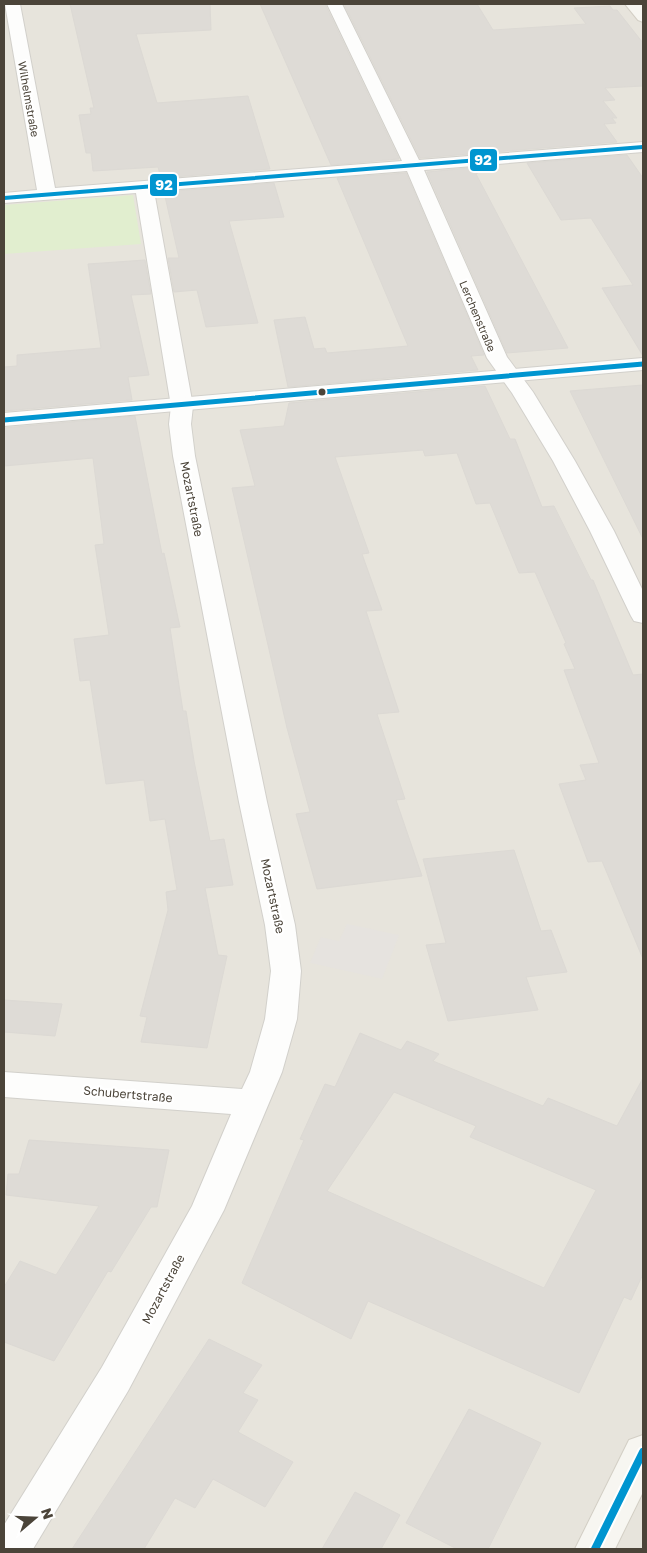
<svg xmlns="http://www.w3.org/2000/svg" width="647" height="1553" font-family="'Golos Text',sans-serif">
<style>
.residential{fill:#e7e4dc}
.green{fill:#e1eecf}
.parking{fill:#e6e3df}
.building{fill:#dedbd6;stroke:#dcd9d4;fill-rule:evenodd}
.lines{fill:none;stroke-linecap:round;stroke-linejoin:round}
.minor-casing{stroke:#d2d0cb;stroke-width:2}
.tertiary-casing{stroke:#d2d0cb;stroke-width:2}
.secondary-casing{stroke:#d3cfc5;stroke-width:2}
.minor{fill:#fdfdfc;fill-rule:evenodd}
.tertiary{fill:#fdfdfc;fill-rule:evenodd}
.secondary{fill:#f7f6f1;fill-rule:evenodd}
.bus-1-far2-casing{stroke:#fff;stroke-width:6}
.bus-1-far1-casing{stroke:#fff;stroke-width:8}
.bus-1-casing{stroke:#fff;stroke-width:12}
.bus-1-far2{stroke:#0095d0;stroke-width:4}
.bus-1-far1{stroke:#0095d0;stroke-width:5}
.bus-1{stroke:#0095d0;stroke-width:8}
.bus-dot{fill:#4b4439;stroke:#fff;stroke-width:2}
.labels{text-anchor:middle;dominant-baseline:central;stroke-width:5;stroke-linejoin:round;paint-order:stroke}
.far-street-label{font-size:11px;fill:#4b4439;stroke:#fff}
.street-label{font-size:12px;fill:#4b4439;stroke:#fff}
.line-badge{stroke:#fff;stroke-width:2}
.badge-label{font-size:14px;text-anchor:middle;font-weight:bold;fill:#fff}
</style>
<rect width="100%" height="100%" fill="#f4f2ee"/>
<!-- residential -->
<path class="residential" d="M 4,4 L 643,4 L 643,1549 L 4,1549 Z"/>
<!-- green -->
<path class="green" d="M 133,195 L 141,244 L 4,254 L 4,205 Z"/>
<!-- parking -->
<path class="parking" d="M 347,924 L 399,935 L 382,979 L 310,963 L 321,937 L 339,941 Z"/>
<!-- building -->
<path class="building" d="M 70,4 L 210,4 L 211,30 L 136,34 L 157,103 L 248,96 L 270,169 L 161,178 L 158,167 L 93,171 L 91,153 L 86,153 L 79,115 L 91,114 L 90,108 L 94,108 Z
M 260,4 L 325,4 L 399,159 L 331,165 Z
M 344,4 L 477,4 L 493,30 L 586,24 L 574,8 L 610,6 L 613,10 L 617,10 L 643,43 L 643,86 L 605,88 L 615,100 L 603,101 L 617,118 L 612,118 L 616,123 L 604,124 L 617,142 L 420,158 Z
M 627,155 L 643,178 L 643,356 L 602,288 L 633,285 L 591,218 L 561,220 L 527,163 Z
M 489,166 L 476,174 L 568,348 L 507,353 L 427,172 Z
M 406,173 L 484,355 L 471,356 L 478,370 L 288,387 L 274,320 L 305,317 L 314,349 L 325,348 L 327,353 L 408,346 L 337,178 Z
M 274,183 L 284,217 L 229,221 L 258,323 L 206,327 L 197,290 L 174,292 L 168,258 L 179,258 L 164,192 Z
M 145,260 L 151,294 L 131,295 L 149,375 L 128,377 L 132,400 L 4,411 L 4,367 L 17,366 L 17,355 L 101,348 L 88,264 Z
M 643,385 L 643,539 L 570,391 Z
M 485,386 L 510,439 L 515,439 L 542,507 L 554,506 L 591,580 L 593,580 L 633,675 L 643,674 L 643,959 L 602,861 L 588,862 L 559,784 L 586,780 L 580,765 L 599,763 L 564,670 L 575,669 L 564,644 L 566,643 L 535,572 L 519,573 L 490,503 L 476,504 L 457,453 L 425,456 L 423,450 L 335,457 L 369,553 L 362,554 L 382,610 L 366,611 L 399,712 L 377,714 L 405,799 L 396,800 L 422,876 L 317,889 L 296,814 L 310,812 L 287,728 L 232,488 L 255,486 L 240,430 L 284,426 L 289,403 Z
M 135,416 L 162,554 L 164,553 L 180,627 L 170,628 L 183,711 L 186,711 L 194,761 L 210,841 L 224,839 L 233,885 L 205,888 L 218,955 L 227,956 L 207,1048 L 141,1042 L 147,1017 L 140,1016 L 168,910 L 166,892 L 177,890 L 165,819 L 150,821 L 144,780 L 106,784 L 90,680 L 80,681 L 74,639 L 109,635 L 95,545 L 104,544 L 93,458 L 4,466 L 4,428 Z
M 514,850 L 541,931 L 551,930 L 567,972 L 526,977 L 538,1010 L 448,1021 L 426,945 L 446,943 L 423,859 Z
M 4,1000 L 62,1004 L 55,1036 L 4,1032 Z
M 360,1033 L 401,1050 L 407,1041 L 439,1054 L 433,1061 L 543,1106 L 548,1098 L 617,1126 L 643,1078 L 643,1274 L 631,1300 L 624,1297 L 579,1393 L 368,1301 L 351,1339 L 242,1283 L 304,1140 L 300,1139 L 325,1084 L 335,1087 ZM 394,1092 L 476,1126 L 470,1137 L 596,1190 L 544,1288 L 327,1191 Z
M 29,1140 L 169,1150 L 157,1207 L 151,1207 L 111,1272 L 108,1271 L 54,1361 L 4,1342 L 4,1287 L 20,1261 L 56,1275 L 99,1206 L 6,1195 L 8,1174 L 19,1174 Z
M 209,1339 L 262,1365 L 243,1393 L 258,1400 L 238,1432 L 293,1462 L 265,1507 L 213,1479 L 195,1508 L 175,1498 L 144,1549 L 72,1549 Z
M 469,1409 L 541,1443 L 488,1549 L 457,1549 L 406,1523 Z
M 355,1492 L 400,1515 L 381,1549 L 322,1549 Z"/>
<g class="lines">
<defs>
<path id="minor" d="M 5,4 L 20,4 L 55,188 L 402,161 L 327,4 L 342,4 L 419,160 L 643,142 L 643,152 L 424,170 L 507,357 L 533,392 L 575,461 L 614,531 L 643,591 L 643,623 L 634,621 L 631,616 L 590,531 L 553,461 L 512,393 L 487,358 L 407,171 L 154,191 L 193,406 L 191,424 L 195,456 L 267,802 L 295,925 L 301,971 L 297,1019 L 282,1072 L 224,1210 L 128,1391 L 33,1549 L 4,1549 L 4,1525 L 102,1367 L 192,1206 L 231,1114 L 4,1097 L 4,1072 L 242,1089 L 250,1072 L 265,1019 L 271,971 L 265,925 L 239,802 L 173,456 L 169,424 L 171,406 L 136,193 L 4,203 L 4,193 L 37,190 Z"/>
<path id="tertiary" d="M 643,358 L 643,370 L 4,426 L 4,413 Z"/>
<path id="secondary" d="M 625,4 L 641,4 L 643,7 L 643,22 L 638,20 Z
M 643,1435 L 643,1492 L 615,1549 L 575,1549 L 629,1440 Z"/>
</defs>
<!-- minor casing -->
<use href="#minor" class="minor-casing"/>
<!-- tertiary casing -->
<use href="#tertiary" class="tertiary-casing"/>
<!-- secondary casing -->
<use href="#secondary" class="secondary-casing"/>
<!-- minor -->
<use href="#minor" class="minor"/>
<!-- tertiary -->
<use href="#tertiary" class="tertiary"/>
<!-- secondary -->
<use href="#secondary" class="secondary"/>
<defs>
<path id="bus-1-far2" d="M 4,198 L 643,147"/>
<path id="bus-1-far1" d="M 4,420 L 643,364"/>
<path id="bus-1" d="M 595,1549 L 643,1452"/>
</defs>
<!-- bus-1-far2 casing -->
<use href="#bus-1-far2" class="bus-1-far2-casing"/>
<!-- bus-1-far1 casing -->
<use href="#bus-1-far1" class="bus-1-far1-casing"/>
<!-- bus-1 casing -->
<use href="#bus-1" class="bus-1-casing"/>
<!-- bus-1-far2 -->
<use href="#bus-1-far2" class="bus-1-far2"/>
<!-- bus-1-far1 -->
<use href="#bus-1-far1" class="bus-1-far1"/>
<!-- bus-1 -->
<use href="#bus-1" class="bus-1"/>
</g>
<!-- markers -->
<circle class="bus-dot" cx="322" cy="392" r="4.5"/>
<g class="labels">
<!-- far-street labels -->
<g class="far-street-label">
<text transform="translate(29 99) rotate(80)">Wilhelmstraße</text>
<text transform="translate(478 316) rotate(67)">Lerchenstraße</text>
</g>
<!-- street labels -->
<g class="street-label">
<text transform="translate(192 499) rotate(79)">Mozartstraße</text>
<text transform="translate(273 896) rotate(78)">Mozartstraße</text>
<text transform="translate(128 1094) rotate(5)">Schubertstraße</text>
<text transform="translate(163 1289) rotate(-62)">Mozartstraße</text>
</g>
</g>
<g class="line-badge">
<rect x="469" y="148" width="29" height="24" rx="5" fill="#0095d0"/>
<rect x="149" y="173" width="29" height="24" rx="5" fill="#0095d0"/>
</g>
<g class="badge-label">
<text x="483" y="165">92</text>
<text x="164" y="190">92</text>
</g>
<!-- border -->
<rect width="647" height="1553" fill="none" stroke="#4b4439" stroke-width="10"/>
<!-- north arrow -->
<g transform="translate(35 1518) rotate(71)" stroke="#ffffff" stroke-width="4" paint-order="stroke">
<path d="M0-4L9 19L0 12L-9 19Z" fill="#4b4439"/>
<text y="-8" font-size="14" font-weight="bold" text-anchor="middle" fill="#4b4439">N</text>
</g>
</svg>
